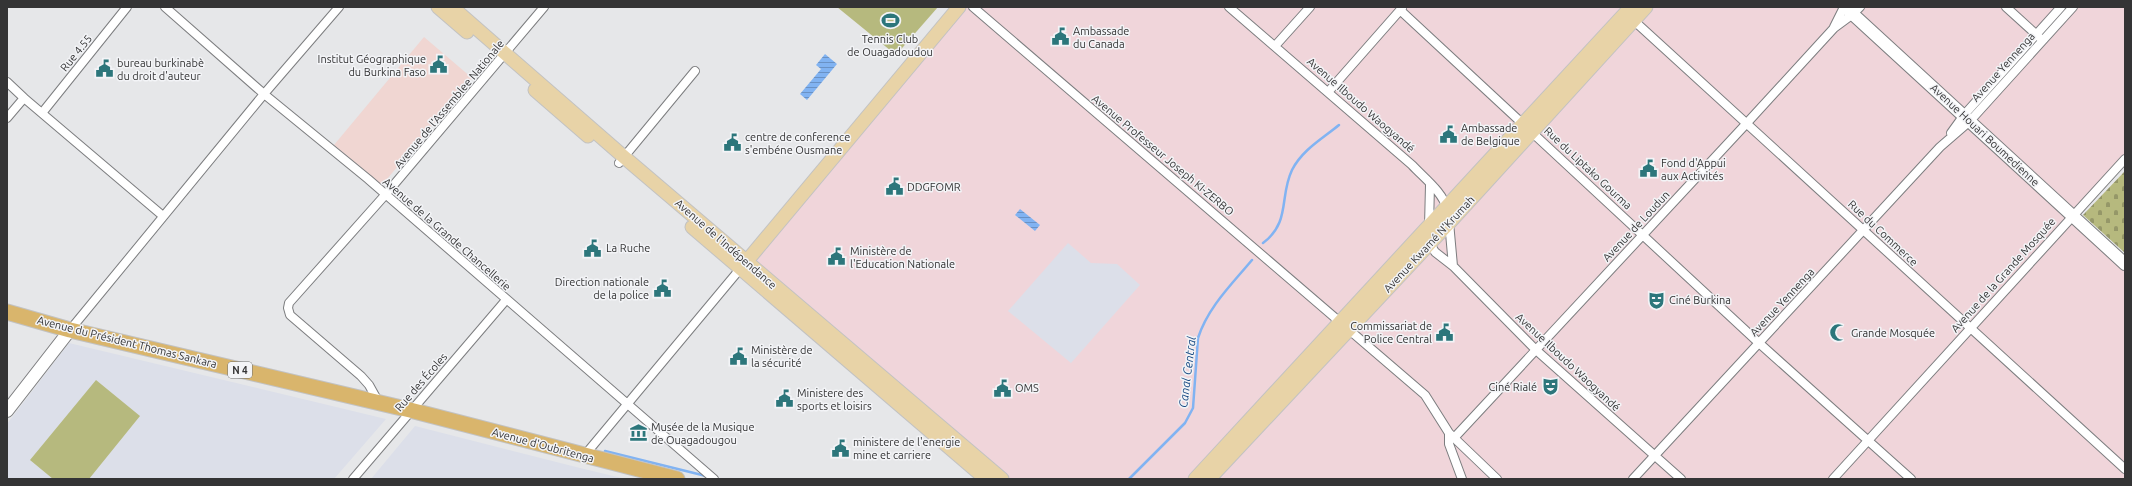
<svg xmlns="http://www.w3.org/2000/svg" width="2132" height="486" font-family="Ubuntu,sans-serif">
<style>
.commercial{fill:#f0d5da}
.industrial{fill:#f0d6d2}
.built{fill:#dcdfe9}
.cemetery{fill:url(#cemetery-stones)}
.park{fill:#b6b97e}
.water{fill:url(#water-rules)}
.lines{fill:none;stroke-linecap:round;stroke-linejoin:round}
.stream{stroke:#81b3f2;stroke-width:2.5}
.street-casing{stroke:#7c7d7f;stroke-width:10}
.secondary-casing{stroke:#7c7d7f;stroke-width:14}
.primary-casing{stroke:#c2c2c2;stroke-width:15}
.highway-casing{stroke:#c2c2c2;stroke-width:17}
.street{stroke:#fff;stroke-width:8}
.secondary{stroke:#fff;stroke-width:12}
.primary{stroke:#e8d3a7;stroke-width:13}
.highway{stroke:#d9b56c;stroke-width:15}
.labels{text-anchor:middle;dominant-baseline:central;stroke-width:3;stroke-linejoin:round;paint-order:stroke}
.shield{fill:#f3f4f7;stroke:#6d6e6f;stroke-width:1}
.shield-label{font-size:10px;font-weight:bold;fill:#343435}
.poi-label{font-size:11px;fill:#343435;stroke:#f3f4f7;text-anchor:start}
.street-label{font-size:11px;fill:#343435;stroke:#f3f4f7}
.water-label{font-size:12px;font-style:italic;fill:#1a4b84;stroke:#f3f4f7}
</style>
<defs>
<pattern id="cemetery-stones" width="16" height="16" patternUnits="userSpaceOnUse"><rect width="16" height="16" fill="#b6b97e"/><path d="M2 7V4a2 2 0 0 1 4 0v3zM10 15v-3a2 2 0 0 1 4 0v3z" fill="#959768"/></pattern>
<pattern id="water-rules" width="6" height="5" patternUnits="userSpaceOnUse"><rect width="6" height="5" fill="#81b3f2"/><path d="M0 2.5h6" fill="none" stroke="#6a92c5"/></pattern>
</defs>
<rect width="100%" height="100%" fill="#e6e7e9"/>
<!-- commercial -->
<path class="commercial" d="M 959,7 L 2125,7 L 2125,159 L 2072,215 L 2125,264 L 2125,479 L 1002,479 L 746,262 Z"/>
<!-- industrial -->
<path class="industrial" d="M 424,37 L 472,78 L 382,185 L 334,145 Z"/>
<!-- built -->
<path class="built" d="M 1068,243 L 1091,263 L 1117,264 L 1140,285 L 1071,363 L 1008,311 Z
M 69,343 L 386,419 L 334,479 L 7,479 L 7,424 Z
M 415,426 L 580,468 L 626,479 L 371,479 Z"/>
<!-- cemetery -->
<path class="cemetery" d="M 2125,171 L 2125,253 L 2083,215 Z"/>
<!-- park -->
<path class="park" d="M 837,7 L 938,7 L 896,55 Z
M 96,380 L 140,416 L 89,479 L 53,479 L 30,460 Z"/>
<!-- water -->
<path class="water" d="M 825,54 L 837,64 L 807,100 L 800,94 L 821,69 L 816,65 Z
M 1020,209 L 1040,225 L 1035,231 L 1015,215 Z"/>
<g class="lines">
<!-- stream -->
<path class="stream" d="M 1263,243 C 1291,222 1279,197 1292,170 C 1302,150 1322,139 1339,125
M 605,451 L 706,476
M 1129,479 L 1185,423 L 1193,408 L 1198,338 C 1208,307 1232,284 1252,260"/>
<defs>
<path id="street" d="M 165,7 L 264,94 L 368,179 L 714,479
M 973,7 L 1425,395 L 1449,433 L 1497,479
M 1229,7 L 1412,165 C 1424,178 1443,192 1447,209
M 2006,7 L 2039,37
M 1400,10 L 1759,343 L 1911,479
M 1631,18 L 2125,469
M 1834,27 L 1844,7
M 1275,46 L 1310,7
M 7,82 L 24,98
M 1329,91 L 1402,8
M 42,113 L 127,7
M 7,118 L 24,98 L 163,216
M 1951,133 L 1964,115 L 2061,7
M 619,163 L 695,71
M 1449,222 L 1453,266
M 1429,226 L 1430,185
M 1429,242 L 1435,252 L 1453,266 L 1536,350 L 1681,479
M 70,330 L 264,94 L 339,7
M 379,403 L 369,385 L 361,376 L 290,315 L 288,308 L 289,303 L 386,194 L 544,7
M 1449,433 L 1449,444 L 1462,479
M 1454,438 L 1746,124 L 1834,28 L 1853,14 L 1860,7
M 584,456 L 740,269
M 353,479 L 506,300
M 1633,479 L 1940,147 L 1970,121 L 2073,7
M 1833,479 L 2125,159"/>
<path id="secondary" d="M 1845,7 L 2125,264
M 7,411 L 70,330"/>
<path id="primary" d="M 438,7 L 467,32
M 452,7 L 624,157 L 1002,479
M 535,90 L 588,136
M 692,227 L 986,479
M 741,268 L 959,7
M 1195,479 L 1631,7
M 1209,479 L 1449,223 L 1646,7"/>
<path id="highway" d="M 7,312 L 70,330 L 410,410 L 677,479"/>
</defs>
<!-- street casing -->
<use href="#street" class="street-casing"/>
<!-- secondary casing -->
<use href="#secondary" class="secondary-casing"/>
<!-- primary casing -->
<use href="#primary" class="primary-casing"/>
<!-- highway casing -->
<use href="#highway" class="highway-casing"/>
<!-- street -->
<use href="#street" class="street"/>
<!-- secondary -->
<use href="#secondary" class="secondary"/>
<!-- primary -->
<use href="#primary" class="primary"/>
<!-- highway -->
<use href="#highway" class="highway"/>
</g>
<!-- icons -->
<defs>
<symbol id="stadium-bare" viewBox="-9 -9 18 18"><path d="M0-5a6.5 5 0 1 0 0 10a6.5 5 0 1 0 0-10ZM-3.5-1.8h7v3.6h-7Z" fill="#2c767b" stroke="#f3f4f7" stroke-width="2.5" paint-order="stroke"/></symbol>
<symbol id="civic-bare" viewBox="-9 -9 18 18"><path d="M-.6-6.5H3V-4.5H.6V-3L4-1V1h2V6H-6V1h2V-1L-.6-3ZM-1.2 2.5V6h2.4V2.5Z" fill="#2c767b" stroke="#f3f4f7" stroke-width="2.5" paint-order="stroke"/></symbol>
<symbol id="theatre-bare" viewBox="-9 -9 18 18"><path d="M-5-5.5Q0-4 5-5.5V0Q5 5 0 6Q-5 5-5 0ZM-3.3-2.5H-1v1.5H-3.3ZM1-2.5H3.3v1.5H1ZM-2.8 1Q0 5.5 2.8 1Z" fill="#2c767b" stroke="#f3f4f7" stroke-width="2.5" paint-order="stroke"/></symbol>
<symbol id="mosque-bare" viewBox="-9 -9 18 18"><path d="M3.5-4.9A6 6 0 1 0 3.5 4.9A5 5 0 1 1 3.5-4.9Z" fill="#2c767b" stroke="#f3f4f7" stroke-width="2.5" paint-order="stroke"/></symbol>
<symbol id="museum-bare" viewBox="-9 -9 18 18"><path d="M0-6L6-3V-2H-6V-3ZM-5-1h2V3h-2ZM-1-1h2V3h-2ZM3-1h2V3H3ZM-6 4H6V6H-6Z" fill="#2c767b" stroke="#f3f4f7" stroke-width="2.5" paint-order="stroke"/></symbol>
</defs>
<g fill-rule="evenodd">
<use href="#stadium-bare" x="878" y="8" width="25" height="25"/>
<use href="#civic-bare" x="1048" y="24" width="25" height="25"/>
<use href="#civic-bare" x="426" y="52" width="25" height="25"/>
<use href="#civic-bare" x="92" y="56" width="25" height="25"/>
<use href="#civic-bare" x="1436" y="122" width="25" height="25"/>
<use href="#civic-bare" x="720" y="130" width="25" height="25"/>
<use href="#civic-bare" x="1636" y="156" width="25" height="25"/>
<use href="#civic-bare" x="882" y="174" width="25" height="25"/>
<use href="#civic-bare" x="580" y="236" width="25" height="25"/>
<use href="#civic-bare" x="824" y="244" width="25" height="25"/>
<use href="#civic-bare" x="650" y="276" width="25" height="25"/>
<use href="#theatre-bare" x="1644" y="288" width="25" height="25"/>
<use href="#civic-bare" x="1432" y="320" width="25" height="25"/>
<use href="#mosque-bare" x="1826" y="320" width="25" height="25"/>
<use href="#civic-bare" x="726" y="344" width="25" height="25"/>
<use href="#theatre-bare" x="1538" y="374" width="25" height="25"/>
<use href="#civic-bare" x="990" y="376" width="25" height="25"/>
<use href="#civic-bare" x="772" y="386" width="25" height="25"/>
<use href="#museum-bare" x="626" y="420" width="25" height="25"/>
<use href="#civic-bare" x="828" y="436" width="25" height="25"/>
</g>
<g class="labels">
<!-- shield labels -->
<rect class="shield" x="228" y="362" width="24" height="16" rx="3"/>
<g class="shield-label">
<text x="240" y="370">N 4</text>
</g>
<!-- poi labels -->
<g class="poi-label">
<text x="1073" y="31">Ambassade<tspan x="1073" dy="13">du Canada</tspan></text>
<text x="890" y="39" text-anchor="middle">Tennis Club<tspan x="890" dy="13">de Ouagadoudou</tspan></text>
<text x="426" y="59" text-anchor="end">Institut Géographique<tspan x="426" dy="13">du Burkina Faso</tspan></text>
<text x="117" y="63">bureau burkinabè<tspan x="117" dy="13">du droit d'auteur</tspan></text>
<text x="1461" y="128">Ambassade<tspan x="1461" dy="13">de Belgique</tspan></text>
<text x="745" y="137">centre de conference<tspan x="745" dy="13">s'embéne Ousmane</tspan></text>
<text x="1661" y="163">Fond d'Appui<tspan x="1661" dy="13">aux Activités</tspan></text>
<text x="907" y="187">DDGFOMR</text>
<text x="606" y="248">La Ruche</text>
<text x="850" y="251">Ministère de<tspan x="850" dy="13">l'Education Nationale</tspan></text>
<text x="649" y="282" text-anchor="end">Direction nationale<tspan x="649" dy="13">de la police</tspan></text>
<text x="1669" y="300">Ciné Burkina</text>
<text x="1432" y="326" text-anchor="end">Commissariat de<tspan x="1432" dy="13">Police Central</tspan></text>
<text x="1851" y="333">Grande Mosquée</text>
<text x="751" y="350">Ministère de<tspan x="751" dy="13">la sécurité</tspan></text>
<text x="1537" y="387" text-anchor="end">Ciné Rialé</text>
<text x="1015" y="388">OMS</text>
<text x="797" y="393">Ministere des<tspan x="797" dy="13">sports et loisirs</tspan></text>
<text x="651" y="427">Musée de la Musique<tspan x="651" dy="13">de Ouagadougou</tspan></text>
<text x="853" y="442">ministere de l'energie<tspan x="853" dy="13">mine et carriere</tspan></text>
</g>
<!-- street labels -->
<g class="street-label">
<text transform="translate(76 53) rotate(-51)">Rue 4.55</text>
<text transform="translate(2003 67) rotate(-48)">Avenue Yennenga</text>
<text transform="translate(449 104) rotate(-50)">Avenue de l'Assemblee Nationale</text>
<text transform="translate(1361 105) rotate(41)">Avenue Ilboudo Waogyandé</text>
<text transform="translate(1985 135) rotate(43)">Avenue Houari Boumedienne</text>
<text transform="translate(1163 155) rotate(40)">Avenue Professeur Joseph KI-ZERBO</text>
<text transform="translate(1588 168) rotate(43)">Rue du Liptako Gourma</text>
<text transform="translate(1636 226) rotate(-47)">Avenue de Loudun</text>
<text transform="translate(1883 233) rotate(43)">Rue du Commerce</text>
<text transform="translate(447 234) rotate(41)">Avenue de la Grande Chancellerie</text>
<text transform="translate(726 244) rotate(41)">Avenue de l'Indépendance</text>
<text transform="translate(1429 244) rotate(-47)">Avenue Kwamé N'Krumah</text>
<text transform="translate(2003 275) rotate(-48)">Avenue de la Grande Mosquée</text>
<text transform="translate(1782 302) rotate(-47)">Avenue Yennenga</text>
<text transform="translate(127 342) rotate(14)">Avenue du Président Thomas Sankara</text>
<text transform="translate(1568 362) rotate(43)">Avenue Ilboudo Waogyandé</text>
<text transform="translate(421 382) rotate(-49)">Rue des Écoles</text>
<text transform="translate(543 445) rotate(15)">Avenue d'Oubritenga</text>
</g>
<!-- water labels -->
<g class="water-label">
<text transform="translate(1187 372) rotate(-83)">Canal Central</text>
</g>
</g>
<!-- border -->
<rect width="2132" height="486" fill="none" stroke="#343435" stroke-width="16"/>
</svg>
